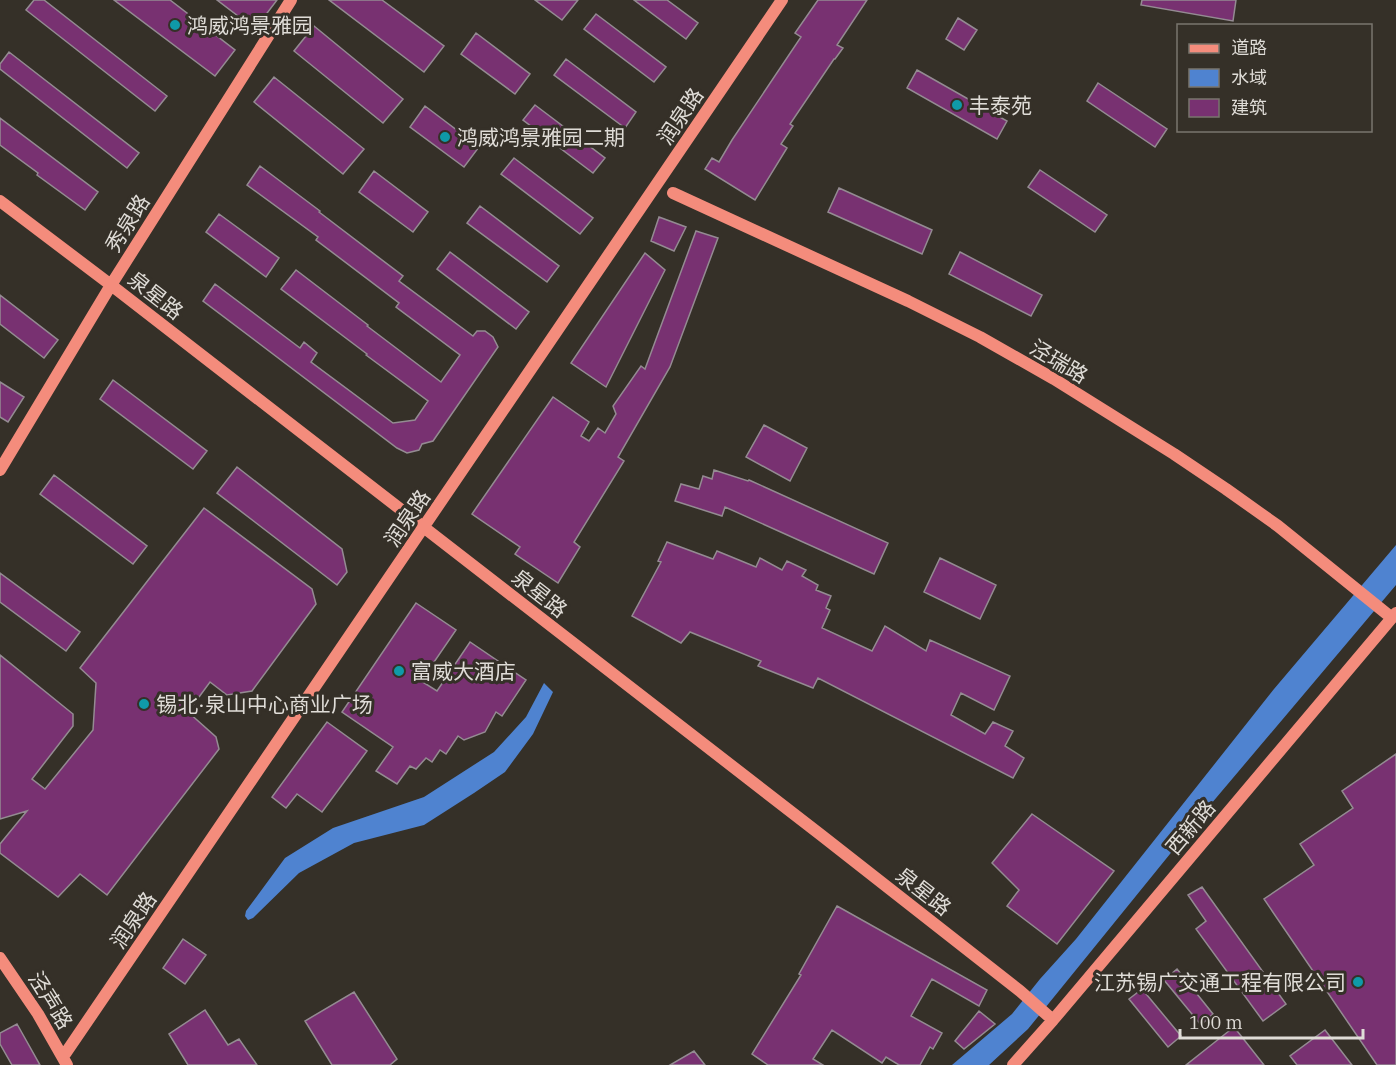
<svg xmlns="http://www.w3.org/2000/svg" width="1396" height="1065" font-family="'IBM Plex Serif','Noto Sans SC',serif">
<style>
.water{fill:#4f83d0}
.building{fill:#783171;stroke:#948b92;stroke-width:1.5}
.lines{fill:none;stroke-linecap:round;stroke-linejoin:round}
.secondary{stroke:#f48c7c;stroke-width:12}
.culture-dot{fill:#0f9aa8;stroke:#353028;stroke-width:2}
.labels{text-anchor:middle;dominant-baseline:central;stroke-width:6;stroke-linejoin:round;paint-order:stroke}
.poi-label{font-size:21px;fill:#dfdcd7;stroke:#353028;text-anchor:start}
.street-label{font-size:21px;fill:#dfdcd7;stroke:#353028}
</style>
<rect width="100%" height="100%" fill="#353028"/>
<!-- water -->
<path class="water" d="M 1396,545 L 1396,585 L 1200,817 L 1028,1029 L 989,1065 L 952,1065 L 1012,1014 L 1040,979 L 1076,939 L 1274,689 Z
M 544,683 L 553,692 L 533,734 L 505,772 L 474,793 L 424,825 L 354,843 L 299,873 L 253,918 L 248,920 L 245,916 L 246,911 L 285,858 L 333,828 L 424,797 L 494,752 L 526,717 Z"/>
<!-- building -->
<path class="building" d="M 34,0 L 44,0 L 167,96 L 155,111 L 26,10 Z
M 114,0 L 170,0 L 235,50 L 215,76 Z
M 217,0 L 277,0 L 255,29 Z
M 329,0 L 382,0 L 444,46 L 424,72 Z
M 535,0 L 578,0 L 562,20 Z
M 634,0 L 667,0 L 698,23 L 686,39 Z
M 818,0 L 867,0 L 837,45 L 843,48 L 835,59 L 834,59 L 790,124 L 793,126 L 781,144 L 787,148 L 755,200 L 705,169 L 712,158 L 719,162 L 732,140 L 801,37 L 795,33 Z
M 1142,0 L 1236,0 L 1233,21 L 1141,5 Z
M 596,14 L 666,67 L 654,82 L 584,29 Z
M 958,18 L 977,30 L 964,50 L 946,39 Z
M 314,26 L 403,99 L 383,123 L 294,51 Z
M 476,33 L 530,74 L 515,94 L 461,54 Z
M 9,52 L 139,153 L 127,168 L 0,69 L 0,64 Z
M 566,59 L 636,112 L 625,128 L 554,75 Z
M 917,70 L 1007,121 L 997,139 L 907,88 Z
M 274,77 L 364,149 L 343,174 L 254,102 Z
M 1098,83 L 1167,129 L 1155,147 L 1087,101 Z
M 535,105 L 605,158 L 593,173 L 523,120 Z
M 425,106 L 479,147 L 464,167 L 410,127 Z
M 0,118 L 98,192 L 85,210 L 37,175 L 38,173 L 0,145 Z
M 514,158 L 593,218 L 580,234 L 501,174 Z
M 260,166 L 320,211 L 319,212 L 403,276 L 399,281 L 473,336 L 477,331 L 485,331 L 493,337 L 498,347 L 433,441 L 422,444 L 419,450 L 407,453 L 397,448 L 203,301 L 215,284 L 300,348 L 304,342 L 317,353 L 311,362 L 393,423 L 415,420 L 428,401 L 366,355 L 367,354 L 281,289 L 296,270 L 368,325 L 367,326 L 441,382 L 460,355 L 396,307 L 399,303 L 316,240 L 318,237 L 247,185 Z
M 1040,170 L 1107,215 L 1095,232 L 1028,187 Z
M 374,171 L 428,212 L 413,232 L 359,192 Z
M 839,188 L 932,230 L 922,254 L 828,212 Z
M 480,206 L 559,266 L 547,282 L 467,223 Z
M 219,214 L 279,258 L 266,277 L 206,232 Z
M 659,217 L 686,227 L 674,251 L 651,241 Z
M 696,231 L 718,238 L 670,367 L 618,457 L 624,461 L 574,542 L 580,547 L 558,583 L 515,554 L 520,547 L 472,514 L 553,397 L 589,422 L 581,436 L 589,441 L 598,428 L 605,433 L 616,414 L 613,406 L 641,366 L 645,369 Z
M 450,252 L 529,312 L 516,329 L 437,269 Z
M 960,252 L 1042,295 L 1031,316 L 949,274 Z
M 645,253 L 665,270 L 606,387 L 571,363 Z
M 0,295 L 58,340 L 44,358 L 0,324 Z
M 113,380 L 207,451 L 193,469 L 100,399 Z
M 0,382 L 24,397 L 8,422 L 0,417 Z
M 764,425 L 807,448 L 790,481 L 746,457 Z
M 237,467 L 342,549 L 347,572 L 337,585 L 217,493 Z
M 714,470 L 748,481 L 749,480 L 888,543 L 874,574 L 725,507 L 722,516 L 675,501 L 681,484 L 699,489 L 703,476 L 712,479 Z
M 54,475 L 147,546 L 133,564 L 40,494 Z
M 204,508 L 312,589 L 316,604 L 252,691 L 227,695 L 210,682 L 188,712 L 216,737 L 219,749 L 107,895 L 80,874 L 58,897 L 0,853 L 0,844 L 27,811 L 0,819 L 0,655 L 73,714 L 73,726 L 32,779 L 45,789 L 93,730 L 96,683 L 80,668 Z
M 667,542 L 713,559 L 717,551 L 756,567 L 760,558 L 782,570 L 787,561 L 806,570 L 802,576 L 818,585 L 816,590 L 831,596 L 826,608 L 830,610 L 822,628 L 872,651 L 885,626 L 926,651 L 930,640 L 1010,676 L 994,710 L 961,693 L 951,715 L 985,734 L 993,722 L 1013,731 L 1005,746 L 1024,758 L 1013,778 L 818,678 L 813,688 L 758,666 L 761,661 L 690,632 L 681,643 L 632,616 L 661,562 L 658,561 Z
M 940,558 L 996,585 L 980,619 L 924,592 Z
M 0,573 L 80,632 L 66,651 L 0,602 Z
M 416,603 L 456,630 L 421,681 L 437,691 L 470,642 L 526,680 L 502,716 L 496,712 L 485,732 L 464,740 L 458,736 L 446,754 L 440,750 L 432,762 L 426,758 L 416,769 L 410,766 L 397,784 L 376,771 L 393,747 L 342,712 Z
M 327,722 L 367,751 L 322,812 L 297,794 L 286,808 L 272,797 Z
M 1396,754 L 1396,1065 L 1377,1065 L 1264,899 L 1314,865 L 1300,844 L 1353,808 L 1342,791 Z
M 1032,814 L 1114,871 L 1057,944 L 1007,906 L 1019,890 L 992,863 Z
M 1202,887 L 1286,1004 L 1263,1021 L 1196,929 L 1206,921 L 1188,895 Z
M 837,906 L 987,990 L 979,1006 L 932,979 L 911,1016 L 942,1033 L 933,1049 L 930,1047 L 920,1065 L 899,1065 L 886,1057 L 882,1063 L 832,1030 L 813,1059 L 823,1065 L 768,1065 L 752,1054 L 801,975 L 799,974 Z
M 183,939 L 206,955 L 185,984 L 163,968 Z
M 1177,969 L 1213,1014 L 1201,1025 L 1164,980 Z
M 1142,989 L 1181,1036 L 1168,1047 L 1129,999 Z
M 354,992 L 397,1059 L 390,1065 L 332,1065 L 305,1021 Z
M 205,1010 L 228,1045 L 239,1039 L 257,1065 L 188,1065 L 169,1034 Z
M 979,1011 L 995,1024 L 964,1049 L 955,1041 Z
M 17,1024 L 40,1065 L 12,1065 L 0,1044 L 0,1033 Z
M 1234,1027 L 1264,1065 L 1186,1065 L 1215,1042 Z
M 1325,1030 L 1352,1065 L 1297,1065 L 1290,1056 Z
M 694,1051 L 705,1065 L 670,1065 Z"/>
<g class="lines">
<!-- secondary -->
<path class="secondary" d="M 673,193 L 908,301 L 980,337 L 1054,379 L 1174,454 L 1226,489 L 1278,526 L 1392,618
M 0,201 L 111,285 L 821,835 L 1020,991 L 1053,1020
M 0,470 L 111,285 L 291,0
M 0,958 L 38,1014 L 67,1065
M 63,1057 L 782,0
M 1013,1065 L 1053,1020 L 1396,613"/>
</g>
<!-- markers -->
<g class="culture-dot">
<circle cx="175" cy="25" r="6"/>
<circle cx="957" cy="105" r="6"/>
<circle cx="445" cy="137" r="6"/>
<circle cx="399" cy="671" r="6"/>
<circle cx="144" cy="704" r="6"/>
<circle cx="1358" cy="982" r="6"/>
</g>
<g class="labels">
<!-- poi labels -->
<g class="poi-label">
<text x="187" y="25">鸿威鸿景雅园</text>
<text x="969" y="105">丰泰苑</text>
<text x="457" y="137">鸿威鸿景雅园二期</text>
<text x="411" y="671">富威大酒店</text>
<text x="156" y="704">锡北·泉山中心商业广场</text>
<text x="1346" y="982" text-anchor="end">江苏锡广交通工程有限公司</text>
</g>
<!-- street labels -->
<g class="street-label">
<text transform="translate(680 116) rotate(-56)">润泉路</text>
<text transform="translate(127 223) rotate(-58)">秀泉路</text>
<text transform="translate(156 295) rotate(38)">泉星路</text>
<text transform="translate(1059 361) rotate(31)">泾瑞路</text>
<text transform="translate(407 518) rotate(-56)">润泉路</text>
<text transform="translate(540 593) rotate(38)">泉星路</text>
<text transform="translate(1190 827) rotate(-50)">西新路</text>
<text transform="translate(924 891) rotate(38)">泉星路</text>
<text transform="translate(133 920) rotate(-56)">润泉路</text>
<text transform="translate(51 1000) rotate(58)">泾声路</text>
</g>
</g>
<!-- legend -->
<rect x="1177" y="24" width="195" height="108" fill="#353028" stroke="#79756e" stroke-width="1.5"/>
<rect x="1189" y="44" width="30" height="9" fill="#f48c7c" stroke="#79756e" stroke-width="1.5"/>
<text x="1231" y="54" font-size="18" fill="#dfdcd7">道路</text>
<rect x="1189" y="69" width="30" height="18" fill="#4f83d0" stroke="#79756e" stroke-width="1.5"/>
<text x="1231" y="84" font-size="18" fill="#dfdcd7">水域</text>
<rect x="1189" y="99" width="30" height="18" fill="#783171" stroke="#79756e" stroke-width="1.5"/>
<text x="1231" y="114" font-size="18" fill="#dfdcd7">建筑</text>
<!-- scale -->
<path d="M1180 1029v9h183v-9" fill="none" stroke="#dfdcd7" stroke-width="3"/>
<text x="1189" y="1029" font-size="18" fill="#dfdcd7" stroke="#353028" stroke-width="4.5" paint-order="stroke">100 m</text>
</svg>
